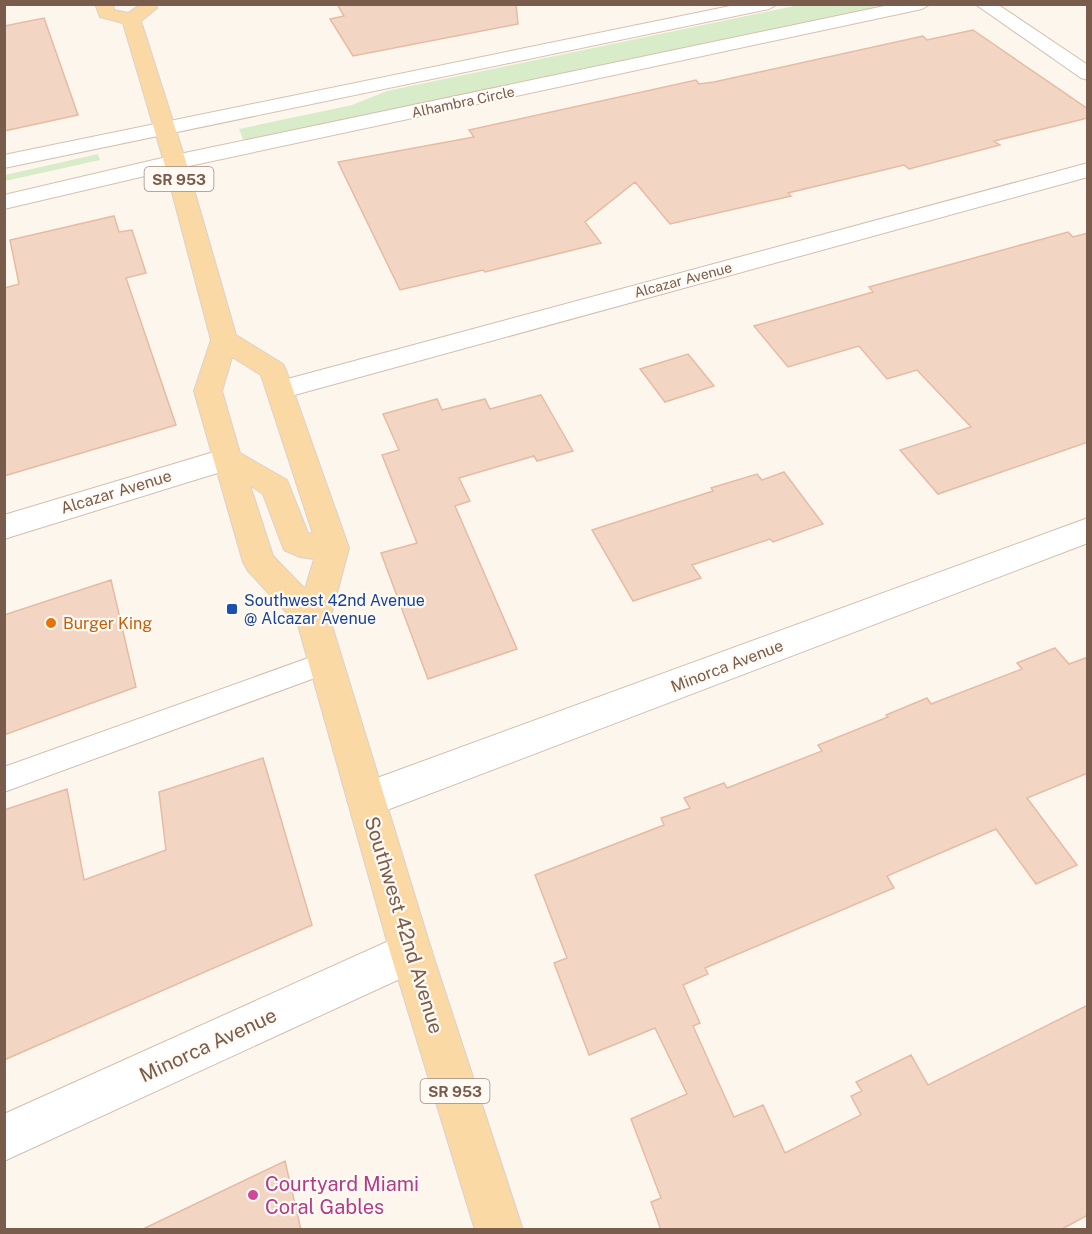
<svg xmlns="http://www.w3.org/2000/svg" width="1092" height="1234" font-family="'Public Sans',sans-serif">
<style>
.green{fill:#d8ecc9}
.building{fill:#f3d5c3;stroke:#e6bba3;stroke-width:1.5}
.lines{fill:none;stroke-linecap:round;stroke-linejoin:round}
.lane-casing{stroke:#d1beb0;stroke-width:2}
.street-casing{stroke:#d1beb0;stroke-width:2}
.secondary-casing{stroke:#d6c0b0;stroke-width:2}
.primary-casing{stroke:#dad1cd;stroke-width:2}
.lane{fill:#fff;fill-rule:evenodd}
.street{fill:#fff;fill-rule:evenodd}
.secondary{fill:#fff;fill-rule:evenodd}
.primary{fill:#fbd9a5;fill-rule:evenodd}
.transit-dot{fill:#1a4fb4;stroke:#fffaf3;stroke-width:2}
.food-dot{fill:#e8710a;stroke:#fffaf3;stroke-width:2}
.hotel-dot{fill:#d1479c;stroke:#fffaf3;stroke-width:2}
.labels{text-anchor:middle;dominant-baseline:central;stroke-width:4.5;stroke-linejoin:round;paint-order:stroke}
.far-street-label{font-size:14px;fill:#7a5c4d;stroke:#fffaf3}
.shield{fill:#fffaf3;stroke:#a28b7f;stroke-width:1.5}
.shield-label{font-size:15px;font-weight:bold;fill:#7a5c4d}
.street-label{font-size:16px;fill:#7a5c4d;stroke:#fffaf3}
.transit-label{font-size:16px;fill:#164399;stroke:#fffaf3;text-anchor:start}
.food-label{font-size:16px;fill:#c56008;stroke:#fffaf3;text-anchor:start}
.near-street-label{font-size:20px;fill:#7a5c4d;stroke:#fffaf3}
.near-hotel-label{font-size:20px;fill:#b23c85;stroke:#fffaf3;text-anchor:start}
</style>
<rect width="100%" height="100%" fill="#fdf6ec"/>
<!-- green -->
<path class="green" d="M 799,5 L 894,5 L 244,142 L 239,129 L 352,105 L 387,91 Z
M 98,154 L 100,160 L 5,181 L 5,175 Z"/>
<!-- building -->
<path class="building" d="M 337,4 L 516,4 L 518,24 L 353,56 L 330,19 L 344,16 Z
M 44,18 L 78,115 L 4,131 L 4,26 Z
M 973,30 L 1088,109 L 1088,118 L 994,141 L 1000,145 L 909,169 L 904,165 L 788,193 L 791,196 L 670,224 L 635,182 L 585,222 L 601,243 L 485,272 L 483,270 L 400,290 L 338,162 L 474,137 L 469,130 L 696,80 L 699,84 L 714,82 L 923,36 L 927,40 Z
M 114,216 L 119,232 L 132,230 L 146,273 L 126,278 L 176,425 L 4,476 L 4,288 L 19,284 L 10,240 Z
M 1068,232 L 1073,237 L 1088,233 L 1088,442 L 938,494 L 900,450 L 971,427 L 917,370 L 887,379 L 859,346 L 788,367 L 754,326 L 873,292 L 869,287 Z
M 688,354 L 714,386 L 665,402 L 640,369 Z
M 541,395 L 573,451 L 537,461 L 534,456 L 459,478 L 470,501 L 455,506 L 517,649 L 428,679 L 381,553 L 417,543 L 382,455 L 399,450 L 383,414 L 437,399 L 442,410 L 485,399 L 490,409 Z
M 784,472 L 823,524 L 773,542 L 770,539 L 692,565 L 701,578 L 633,601 L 592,530 L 713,491 L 711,488 L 757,474 L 762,480 Z
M 111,580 L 136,687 L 4,735 L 4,615 Z
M 1055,648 L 1069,664 L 1088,657 L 1088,773 L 1027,798 L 1077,865 L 1036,884 L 996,829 L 887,876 L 894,888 L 705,968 L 708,974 L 683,985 L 700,1023 L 693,1026 L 734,1117 L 763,1105 L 785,1153 L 861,1115 L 851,1096 L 862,1091 L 856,1082 L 911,1055 L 928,1085 L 1088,1005 L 1088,1215 L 1060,1230 L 661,1230 L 651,1202 L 661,1198 L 631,1119 L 687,1094 L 655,1028 L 589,1055 L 554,963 L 567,958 L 535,875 L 664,825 L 661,818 L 690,808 L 684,798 L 724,783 L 727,788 L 822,751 L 818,745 L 888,717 L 886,715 L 927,698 L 931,704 L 1022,669 L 1017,663 Z
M 263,758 L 312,925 L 4,1060 L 4,810 L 67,789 L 84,880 L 166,850 L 159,792 Z
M 285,1161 L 301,1230 L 141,1230 Z"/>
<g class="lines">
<defs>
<path id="lane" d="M 325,652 L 334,655 L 337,663 L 334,671 L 4,792 L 4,767 Z"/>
<path id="street" d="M 975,4 L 997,4 L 1088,65 L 1088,80 L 1081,78 Z
M 1088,163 L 1088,177 L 280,399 L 270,397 L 266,390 L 270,383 L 280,381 Z
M 227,448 L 237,451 L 242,459 L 237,467 L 4,539 L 4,515 Z
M 1088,518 L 1088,543 L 366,818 L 353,812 L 347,800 L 353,788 L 366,782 Z
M 411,931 L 426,937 L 432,952 L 426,967 L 4,1161 L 4,1114 Z"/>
<path id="secondary" d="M 740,4 L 778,4 L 769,9 L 4,168 L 4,155 Z
M 894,4 L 931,4 L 922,9 L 175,169 L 4,209 L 4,195 L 175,155 Z"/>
<path id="primary" d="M 95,4 L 113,4 L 114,10 L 128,13 L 141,4 L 155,4 L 157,8 L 141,21 L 186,162 L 236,335 L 283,364 L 286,370 L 349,548 L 330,619 L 432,952 L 523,1230 L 475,1230 L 390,952 L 298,625 L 248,571 L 243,562 L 194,391 L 211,340 L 164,162 L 123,23 L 100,17 ZM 232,357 L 261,375 L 313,534 L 308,533 L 287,480 L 240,453 L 222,391 ZM 250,485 L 263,494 L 284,550 L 300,557 L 314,559 L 305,589 L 273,556 Z"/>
</defs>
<!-- lane casing -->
<use href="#lane" class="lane-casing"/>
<!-- street casing -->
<use href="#street" class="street-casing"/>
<!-- secondary casing -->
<use href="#secondary" class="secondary-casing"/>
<!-- primary casing -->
<use href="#primary" class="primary-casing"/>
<!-- lane -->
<use href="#lane" class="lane"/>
<!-- street -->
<use href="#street" class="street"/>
<!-- secondary -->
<use href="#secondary" class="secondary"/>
<!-- primary -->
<use href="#primary" class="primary"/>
</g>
<!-- markers -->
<rect class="transit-dot" x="226" y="603" width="12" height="12" rx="3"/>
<circle class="food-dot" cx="51" cy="623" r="6"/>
<circle class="hotel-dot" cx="253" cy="1195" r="6"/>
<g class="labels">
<!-- far-street labels -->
<g class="far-street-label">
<text transform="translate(463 102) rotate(-12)">Alhambra Circle</text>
<text transform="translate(683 280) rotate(-15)">Alcazar Avenue</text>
</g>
<!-- shield labels -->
<g class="shield">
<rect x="144.5" y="167" width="69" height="24" rx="4.5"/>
<rect x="420.5" y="1079" width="69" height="24" rx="4.5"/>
</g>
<g class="shield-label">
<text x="179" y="179">SR 953</text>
<text x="455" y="1091">SR 953</text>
</g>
<!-- street labels -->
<g class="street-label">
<text transform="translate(116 492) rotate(-17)">Alcazar Avenue</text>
<text transform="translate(727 666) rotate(-21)">Minorca Avenue</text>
</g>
<!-- transit labels -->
<g class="transit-label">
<text x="244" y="600">Southwest 42nd Avenue<tspan x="244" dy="18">@ Alcazar Avenue</tspan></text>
</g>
<!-- food labels -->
<g class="food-label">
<text x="63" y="623">Burger King</text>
</g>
<!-- near-street labels -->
<g class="near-street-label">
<text transform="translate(404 925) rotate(73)">Southwest 42nd Avenue</text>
<text transform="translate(208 1045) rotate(-25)">Minorca Avenue</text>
</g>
<!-- near-hotel labels -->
<g class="near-hotel-label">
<text x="265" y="1184">Courtyard Miami<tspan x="265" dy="23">Coral Gables</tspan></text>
</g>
</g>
<!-- border -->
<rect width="1092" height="1234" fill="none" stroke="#7a5c4d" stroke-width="12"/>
</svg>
